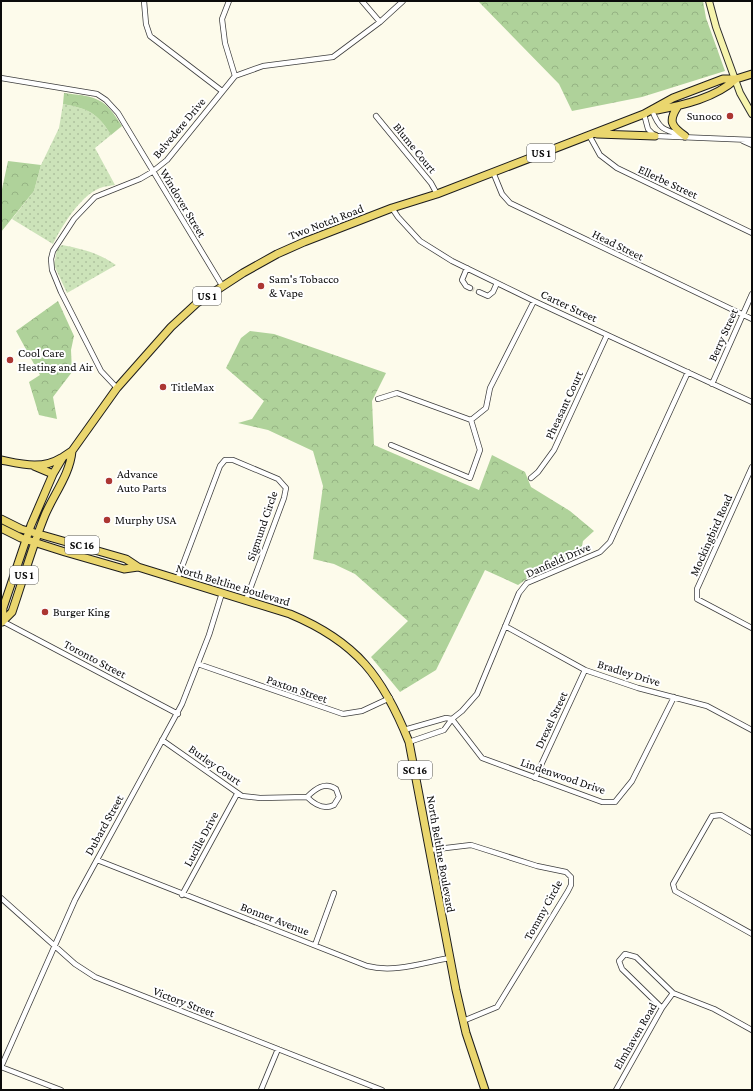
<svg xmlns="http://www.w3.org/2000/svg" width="753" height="1091" font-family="'Crimson Pro',serif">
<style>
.grass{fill:url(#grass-dots)}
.forest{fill:url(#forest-crowns)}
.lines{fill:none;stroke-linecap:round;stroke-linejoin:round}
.street-tunnel{stroke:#d9d7c9;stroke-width:4.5;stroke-dasharray:4.5 2;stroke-linecap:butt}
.street-casing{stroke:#3e3e3e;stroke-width:6}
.secondary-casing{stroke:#2d2d2d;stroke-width:8}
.primary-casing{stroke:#1c1c1c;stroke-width:9}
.street{stroke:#fff;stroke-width:4.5}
.secondary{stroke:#f6f4ad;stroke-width:6}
.primary{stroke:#ead66e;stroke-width:7}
.poi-dot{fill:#ac3632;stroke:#fff;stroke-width:1.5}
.labels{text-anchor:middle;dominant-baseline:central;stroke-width:4;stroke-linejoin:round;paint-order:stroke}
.shield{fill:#fff;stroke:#545454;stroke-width:1}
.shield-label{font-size:11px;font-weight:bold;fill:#0b0b0b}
.poi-label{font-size:12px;fill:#0b0b0b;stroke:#fff;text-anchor:start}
.street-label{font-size:12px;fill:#0b0b0b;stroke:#fff}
</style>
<defs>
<pattern id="grass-dots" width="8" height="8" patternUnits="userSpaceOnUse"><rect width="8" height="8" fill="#cce3b9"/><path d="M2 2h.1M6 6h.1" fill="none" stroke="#aec19e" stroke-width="1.8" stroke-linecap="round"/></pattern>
<pattern id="forest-crowns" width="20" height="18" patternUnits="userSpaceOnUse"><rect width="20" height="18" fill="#afd29a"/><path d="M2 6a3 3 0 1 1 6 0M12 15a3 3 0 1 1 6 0" fill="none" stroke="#95b383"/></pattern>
</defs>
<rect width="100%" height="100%" fill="#fdfbeb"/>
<!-- grass -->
<path class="grass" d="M 63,104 C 88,109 97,112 111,135 L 95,148 L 115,185 C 110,186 105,186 100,188 C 80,196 62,226 53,244 L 12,219 L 34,191 L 41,165 L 59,128 Z
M 62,245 C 82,249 99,253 116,265 L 67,293 L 54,265 L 57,249 Z"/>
<!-- forest -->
<path class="forest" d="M 703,1 L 706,18 L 725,71 L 642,97 L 572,111 L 559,84 L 479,2 Z
M 64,93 C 97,97 104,97 122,126 L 111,135 C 97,112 88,109 63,104 Z
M 8,161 L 41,165 L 34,191 L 1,232 L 1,194 Z
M 58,301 L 74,336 L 71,350 L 72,372 L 53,397 L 57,419 L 39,415 L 29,382 L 40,375 L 16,331 Z
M 250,331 L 274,334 L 386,373 L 372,401 L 374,445 L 479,490 L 492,455 L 525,472 L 531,487 L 570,511 L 594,531 L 583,541 L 580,555 L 534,574 L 518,585 L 485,570 L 436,670 L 400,692 L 371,657 L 408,621 L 355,574 L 334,564 L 313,559 L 323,486 L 313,451 L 268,430 L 238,423 L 252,419 L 264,401 L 226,368 L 241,338 Z"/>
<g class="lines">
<!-- street-tunnel -->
<path class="street-tunnel" d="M 470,288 L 479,292"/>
<defs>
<path id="street" d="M 144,1 L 146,24 L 150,36 L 222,91
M 229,1 L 222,19 L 225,43 L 235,76
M 362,1 L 380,22
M 1,78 L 97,94 L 106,100 L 118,113 L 223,287
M 652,110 C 659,129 663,130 682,135
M 644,114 L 648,129 L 655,136 L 752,140
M 376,116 L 431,183 L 437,194
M 589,135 L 600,155 L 617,168 L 752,233
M 743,141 L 752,145
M 493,172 L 502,194 L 510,203 L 752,319
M 392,208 L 398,217 L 420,241 L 452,261 L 534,301 L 752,402
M 467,268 L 462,280 L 466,286 L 470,288
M 479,292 L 488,296 L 493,292 L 497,283
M 712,384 L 752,294
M 117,388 L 101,371 L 61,292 L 52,270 L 51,259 L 53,251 L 74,219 L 95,197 L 140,179 L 152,172 L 167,160 L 235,76 L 263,66 L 333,57 L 380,22 L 403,1
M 378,399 L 397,393 L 471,420 L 480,450 L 470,478 L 391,445
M 471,420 L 486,408 L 490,388 L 534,301
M 752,467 L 697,589 L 697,599 L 752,628
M 531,478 L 538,472 L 554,450 L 607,335
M 177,580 L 220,466 L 225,460 L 233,460 L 278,479 L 286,488 L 284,498 L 246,600
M 2,621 L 178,714
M 505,626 L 585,670 L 638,688 L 707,706 L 752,730
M 198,664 L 343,714 L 362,711 L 390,698
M 452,719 L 482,758 L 602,802 L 615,802 L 632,781 L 674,697
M 404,730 L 446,718 L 452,719
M 162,740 L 242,796 L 260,798 L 307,797 C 315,789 325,781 336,789 L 339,797 L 334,805 C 324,810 315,805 307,797
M 409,742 L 444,730 L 452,719 L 462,711 L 477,694 L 519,593 L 527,583 L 600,552 L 610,542 L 688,372
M 535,778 L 585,670
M 752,833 L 721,815 L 712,816 L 673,884 L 675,891 L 752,934
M 429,850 L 471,845 L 537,866 L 566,872 L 571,877 L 571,885 L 568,891 L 497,1007 L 463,1021
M 97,860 L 367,966 C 394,973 422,963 449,958
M 182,895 L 237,794
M 1,898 L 75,964 L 95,977 L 382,1090
M 315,945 L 334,893
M 662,1008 L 622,969 L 619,961 L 625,954 L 636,957 L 673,993 L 714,1009 L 752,1030
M 1,1067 L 75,900 L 182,704 L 209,635 L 222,593
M 1,1067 L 61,1090
M 261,1090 L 278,1049
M 616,1090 L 662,1008 L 673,993"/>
<path id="secondary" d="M 709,1 L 716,27 L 740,93 L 752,114"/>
<path id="primary" d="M 678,106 C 668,121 671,126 685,136
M 657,110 C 684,105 715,98 736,79
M 597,134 L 655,136
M 1,460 C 21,464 42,470 61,458
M 34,466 L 53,474
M 1,519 L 21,529 L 126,559 L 138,567 L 290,614 C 357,642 383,677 409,742 L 456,990 L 466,1033 L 485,1090
M 1,528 L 21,538 L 65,552 L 124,569 L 138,567
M 2,621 L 3,608 L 31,525 L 53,474 L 63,457 L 72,451 L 117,388 L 171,327 L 197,303 L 243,273 L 277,254 L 304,242 L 392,208 L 437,194 L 644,114 L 673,98 L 723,79 L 736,79 L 752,74
M 2,622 L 12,612 C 23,580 32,547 45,515 C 54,494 70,474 72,451"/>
</defs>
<!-- street casing -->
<use href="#street" class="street-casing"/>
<!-- secondary casing -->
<use href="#secondary" class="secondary-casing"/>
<!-- primary casing -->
<use href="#primary" class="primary-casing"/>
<!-- street -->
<use href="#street" class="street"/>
<!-- secondary -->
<use href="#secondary" class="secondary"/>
<!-- primary -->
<use href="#primary" class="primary"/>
</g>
<!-- markers -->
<g class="poi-dot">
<circle cx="730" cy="116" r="4"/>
<circle cx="261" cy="286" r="4"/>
<circle cx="10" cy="360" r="4"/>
<circle cx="163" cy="387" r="4"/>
<circle cx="109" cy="481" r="4"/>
<circle cx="107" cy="520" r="4"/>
<circle cx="45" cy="612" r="4"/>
</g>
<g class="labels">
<!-- shield labels -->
<g class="shield">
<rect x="527" y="144" width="28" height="18" rx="3"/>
<rect x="193" y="287" width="28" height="18" rx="3"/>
<rect x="65" y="536" width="34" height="18" rx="3"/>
<rect x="10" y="566" width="28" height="18" rx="3"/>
<rect x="398" y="761" width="34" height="18" rx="3"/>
</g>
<g class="shield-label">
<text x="541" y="153">US 1</text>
<text x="207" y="296">US 1</text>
<text x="82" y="545">SC 16</text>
<text x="24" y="575">US 1</text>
<text x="415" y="770">SC 16</text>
</g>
<!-- poi labels -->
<g class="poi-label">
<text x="722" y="116" text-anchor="end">Sunoco</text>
<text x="269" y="279">Sam's Tobacco<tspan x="269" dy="14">&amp; Vape</tspan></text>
<text x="18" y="353">Cool Care<tspan x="18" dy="14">Heating and Air</tspan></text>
<text x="171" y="387">TitleMax</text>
<text x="117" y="474">Advance<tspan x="117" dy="14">Auto Parts</tspan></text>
<text x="115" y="520">Murphy USA</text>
<text x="53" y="612">Burger King</text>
</g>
<!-- street labels -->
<g class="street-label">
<text transform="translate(179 128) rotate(-50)">Belvedere Drive</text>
<text transform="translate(415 148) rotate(51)">Blume Court</text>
<text transform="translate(668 182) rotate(25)">Ellerbe Street</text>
<text transform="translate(183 203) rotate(59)">Windover Street</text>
<text transform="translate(326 222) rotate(-21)">Two Notch Road</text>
<text transform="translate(618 245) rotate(26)">Head Street</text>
<text transform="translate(569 306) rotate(25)">Carter Street</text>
<text transform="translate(723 335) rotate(-66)">Berry Street</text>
<text transform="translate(564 405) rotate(-65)">Pheasant Court</text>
<text transform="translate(262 526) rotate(-71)">Sigmund Circle</text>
<text transform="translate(711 535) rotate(-66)">Mockingbird Road</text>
<text transform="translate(558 560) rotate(-24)">Danfield Drive</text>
<text transform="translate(233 585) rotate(17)">North Beltline Boulevard</text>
<text transform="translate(95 659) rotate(28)">Toronto Street</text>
<text transform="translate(629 673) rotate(17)">Bradley Drive</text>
<text transform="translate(297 689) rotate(19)">Paxton Street</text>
<text transform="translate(551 720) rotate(-65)">Drexel Street</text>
<text transform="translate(215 765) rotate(35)">Burley Court</text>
<text transform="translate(563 776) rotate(19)">Lindenwood Drive</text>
<text transform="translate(104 825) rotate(-61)">Dubard Street</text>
<text transform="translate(201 839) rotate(-62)">Lucille Drive</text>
<text transform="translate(441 854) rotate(80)">North Beltline Boulevard</text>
<text transform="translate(543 910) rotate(-61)">Tommy Circle</text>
<text transform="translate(275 919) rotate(21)">Bonner Avenue</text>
<text transform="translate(184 1002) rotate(21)">Victory Street</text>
<text transform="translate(635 1036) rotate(-60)">Elmhaven Road</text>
</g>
</g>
<!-- border -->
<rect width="753" height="1091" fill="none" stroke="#0b0b0b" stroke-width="4"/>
</svg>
